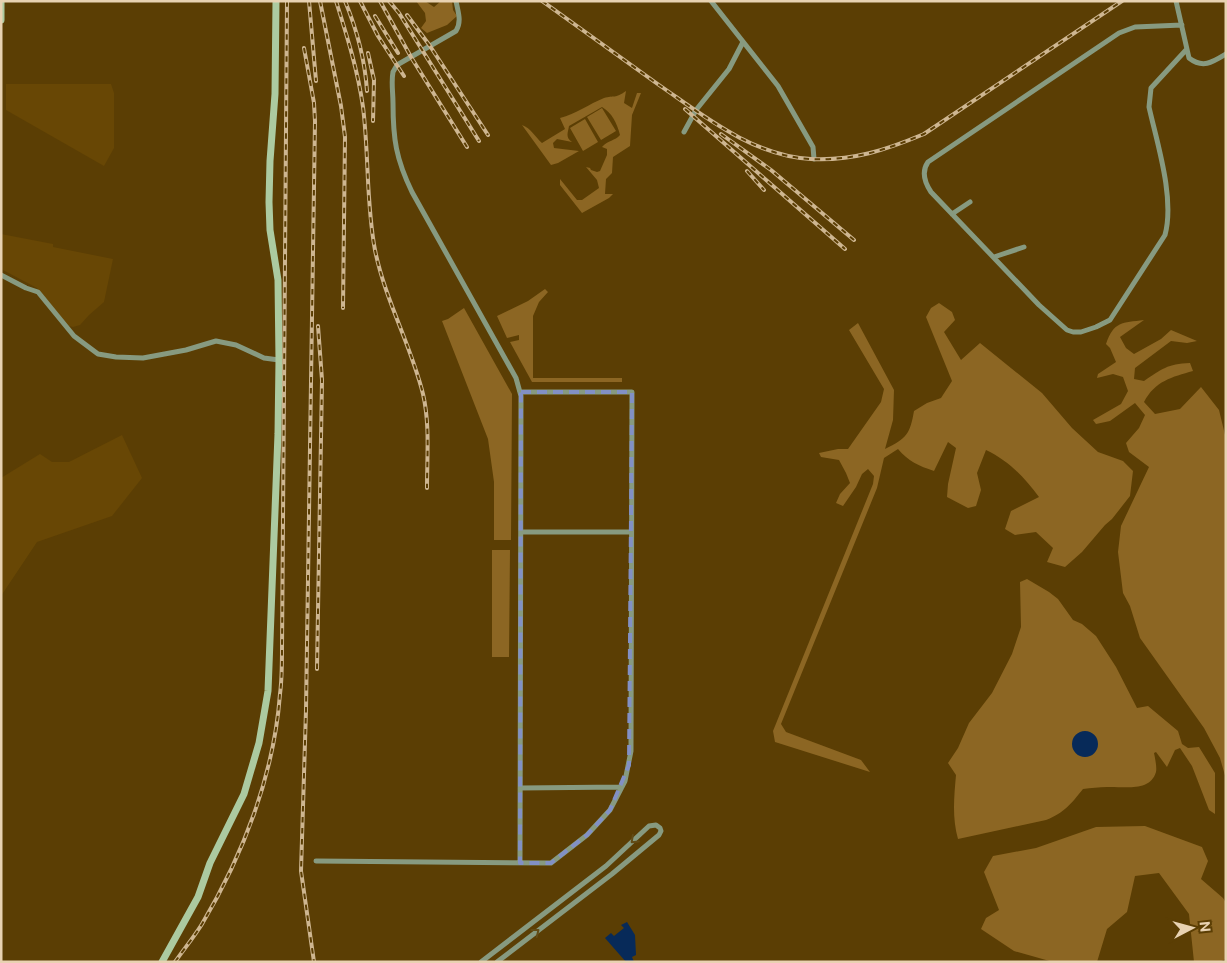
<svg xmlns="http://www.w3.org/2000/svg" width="1227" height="963" font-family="'Public Sans',sans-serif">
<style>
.built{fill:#684705}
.green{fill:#8c6623}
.water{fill:#072a59}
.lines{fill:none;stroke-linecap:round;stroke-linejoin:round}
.street{stroke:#879a80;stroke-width:5}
.secondary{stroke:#accaa0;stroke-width:7}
.rail-casing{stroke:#ceb691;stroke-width:4}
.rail{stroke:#5b3e04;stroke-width:2;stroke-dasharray:5.5;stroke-linecap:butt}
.oneway{stroke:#624c17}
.marked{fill:none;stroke:#8290c5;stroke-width:4;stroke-dasharray:10 6;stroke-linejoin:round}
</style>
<rect width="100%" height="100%" fill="#5b3e04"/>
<!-- built -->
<path class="built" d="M 6,84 L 111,84 L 114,93 L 114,148 L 104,166 L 6,110 Z
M 1,234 L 53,244 L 53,247 L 113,259 L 104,302 L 89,315 L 80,325 L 73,327 L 69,326 L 37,288 L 1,269 Z
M 122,435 L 142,478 L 112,516 L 37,542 L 1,596 L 1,478 L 40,454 L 52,462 L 69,462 Z"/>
<!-- green -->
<path class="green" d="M 416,1 L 425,1 L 434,7 L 441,1 L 452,1 L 453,10 L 457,16 L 447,25 L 427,33 L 421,28 L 426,21 L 425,13 Z
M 626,91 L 624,103 L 632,108 L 637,93 L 641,93 L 632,115 L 630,146 L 613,157 L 612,173 L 606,179 L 605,194 L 613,194 L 609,198 L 582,213 L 560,185 L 560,179 L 577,200 L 582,200 L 599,188 L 597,180 L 586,167 L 590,168 L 591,170 L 597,172 L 600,171 L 607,155 L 607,149 L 602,147 C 608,140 615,141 620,135 C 617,123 612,113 602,107 L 569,126 C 568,133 565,137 572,142 L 557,139 L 553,143 L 554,148 L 579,151 L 558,163 L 551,165 L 522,125 C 531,128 535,137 542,143 L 565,129 L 560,118 C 576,114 589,104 604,98 C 614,95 615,99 626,91 Z
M 602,108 L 616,131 L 601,140 L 587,117 Z
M 585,119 L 598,142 L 583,151 L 570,128 Z
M 545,289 L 548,292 L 539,302 L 533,316 L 533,378 L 622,378 L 622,382 L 532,382 L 510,342 L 519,340 L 519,335 L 507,338 L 497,316 L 528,301 Z
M 939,303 L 952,312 L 955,320 L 944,332 L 961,360 L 980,343 L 1042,393 L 1072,428 L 1098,452 L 1123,461 L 1133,471 L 1130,496 L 1112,519 L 1105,525 L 1082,552 L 1065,567 L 1047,562 L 1053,548 L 1036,532 L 1015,535 L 1005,529 L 1011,511 L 1039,497 C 1024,477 1009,461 986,450 L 977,473 L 981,490 L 976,506 L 968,508 L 947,497 L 948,484 L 956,448 L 948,442 L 934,471 C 919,466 908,461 898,449 L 884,458 L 877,488 L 781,724 L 786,732 L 861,760 L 870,772 L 775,742 L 773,731 L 873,484 L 874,476 L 868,469 L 862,474 L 856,487 L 843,506 L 836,503 L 840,494 L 850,483 L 846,473 L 839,460 L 821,457 L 819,453 L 838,449 L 848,449 L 881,402 L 884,389 L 849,330 L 858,323 L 894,390 L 893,420 L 885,449 C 907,438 910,434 914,411 L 927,403 L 941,398 L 952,381 L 926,317 L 931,308 Z
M 464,308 L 512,394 L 511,540 L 494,540 L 494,482 L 488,439 L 442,321 L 448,319 Z
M 1144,320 L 1120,337 L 1126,348 L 1134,354 L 1161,339 L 1171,330 L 1197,341 L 1187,343 L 1171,341 L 1135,368 L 1134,379 L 1144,381 C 1162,369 1167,364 1190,363 L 1193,371 C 1172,377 1155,381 1144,402 L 1155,414 L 1180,409 L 1201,387 L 1219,410 L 1226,439 L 1226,779 L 1220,758 L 1204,728 L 1140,638 L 1130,606 L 1123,593 L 1118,552 L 1121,526 L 1149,467 L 1129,452 L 1126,443 L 1139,428 L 1145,415 L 1135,403 L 1110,421 L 1096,424 L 1093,420 L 1121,404 L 1128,391 L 1123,377 L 1113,374 L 1097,378 L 1098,374 L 1116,362 L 1110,348 L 1106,344 C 1114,321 1122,323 1144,320 Z
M 492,550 L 510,550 L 509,657 L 492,657 Z
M 1027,579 L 1049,592 L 1058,599 L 1073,620 L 1082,624 L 1096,636 L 1116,667 L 1137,708 L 1148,706 L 1178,731 L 1182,744 L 1188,748 L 1199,747 L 1215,773 L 1215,814 L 1209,810 L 1192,766 L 1180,748 L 1175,750 L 1167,767 L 1156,752 L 1154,753 C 1155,758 1157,767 1156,772 C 1150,793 1121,786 1107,787 C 1099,787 1091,788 1083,789 C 1071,804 1064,813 1046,820 L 958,839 C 952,818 954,797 956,775 L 948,763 L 958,748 L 969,723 L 992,693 L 1012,654 L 1021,627 L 1020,582 Z
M 1145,826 L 1202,847 L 1208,861 L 1201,879 L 1223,898 L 1226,903 L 1226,959 L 1219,962 L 1194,962 L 1189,914 L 1159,873 L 1135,876 L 1127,912 L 1107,929 L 1097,962 L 1053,962 L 1014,951 L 981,929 L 986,918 L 999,910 L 984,872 L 993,856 L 1036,848 L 1096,827 Z"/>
<!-- water -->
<path class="water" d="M1072 744a13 13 0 1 1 26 0a13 13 0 1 1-26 0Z
M 627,922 L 635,935 L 636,955 L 632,957 L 634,962 L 626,962 L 605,938 L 611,933 L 614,936 L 624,928 L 621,925 Z"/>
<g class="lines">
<!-- street -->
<path class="street" d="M 456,1 C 458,12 462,21 456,31 L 397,65 L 393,72 C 391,82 393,92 393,103 C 393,139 396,159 412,192 L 516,378 L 521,396 L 520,863
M 711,1 L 778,86 L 813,147 L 814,159
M 1176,1 L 1189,58 C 1203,69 1213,62 1226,54
M 1182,25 L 1135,27 L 1119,33 L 928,162 C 921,172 925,183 931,192 L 1039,305 L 1067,330 L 1073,332 L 1081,332 L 1096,327 L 1110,320 L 1165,235 C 1175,198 1157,143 1149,107 L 1151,88 L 1186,50
M 684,132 L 696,110 L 729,69 L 743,42
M 952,214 L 970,202
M 994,257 L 1024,247
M 1,275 L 26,288 L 38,292 L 74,336 L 98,354 L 116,357 L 143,358 L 186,350 L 216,341 L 236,345 L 264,358 L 279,360
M 521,532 L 631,532
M 520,788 L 622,787
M 316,861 L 551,863 L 587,835 L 610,810 L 625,781 L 631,751 L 632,392 L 521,392
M 481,962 L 606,866 L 649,826 L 656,825 L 660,828 L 661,831 L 659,835 L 612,874 L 497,962"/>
<!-- secondary -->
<path class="secondary" d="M 1,20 L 1,1
M 162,962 L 198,897 L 210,863 L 244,794 L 259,743 L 268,691 L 278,434 L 279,360 L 278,280 L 270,230 L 269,202 L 270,161 L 275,94 L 276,1"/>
<defs>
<path id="rail" d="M 309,1 L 316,81
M 320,1 L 341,106 L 345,137 L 343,308
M 336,1 C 347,36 358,71 363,107 C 369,155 366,203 375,250 C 385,300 411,345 423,394 C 430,424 427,457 427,488
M 345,1 C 357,30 365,60 367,91
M 360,1 L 378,36 L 404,76
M 380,1 L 411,57 L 467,147
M 389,1 L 399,13 L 479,141
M 542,1 C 581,29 620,57 659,85 C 704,116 753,156 811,159 C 853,161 886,150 924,134 L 1122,1
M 407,15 L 430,46 L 488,135
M 375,16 L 398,53
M 304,48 L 314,103 L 315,121 L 306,710 L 301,871 L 314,962
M 368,53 L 374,80 L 373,121
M 685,109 L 845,249
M 721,134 L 771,170 L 854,240
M 747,171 L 764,190
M 317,669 L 322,380 L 318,326
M 175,962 C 184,949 194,937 202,924 C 243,855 274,775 280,694 C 282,679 282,663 282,648 L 287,1"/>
</defs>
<!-- rail casing -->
<use href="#rail" class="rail-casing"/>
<!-- rail -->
<use href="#rail" class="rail"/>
</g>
<!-- one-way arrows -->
<defs><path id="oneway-chevron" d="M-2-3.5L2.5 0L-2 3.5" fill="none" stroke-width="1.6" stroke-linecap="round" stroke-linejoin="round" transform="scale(1.25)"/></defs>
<g class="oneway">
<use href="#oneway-chevron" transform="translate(634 840) rotate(137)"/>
<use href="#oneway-chevron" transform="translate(536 932) rotate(-38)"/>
</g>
<!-- marked area -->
<path class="marked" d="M 521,392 L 632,392 L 629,765 L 610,810 L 587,835 L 551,863 L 520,863 Z"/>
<!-- border -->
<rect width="1227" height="963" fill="none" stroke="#e8d2b2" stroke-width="5"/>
<!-- north arrow -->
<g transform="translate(1192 928) rotate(84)" stroke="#5b3e04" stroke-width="4" paint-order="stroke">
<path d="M0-4L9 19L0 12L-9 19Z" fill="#e8d2b2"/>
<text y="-8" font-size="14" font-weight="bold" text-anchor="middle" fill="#e8d2b2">N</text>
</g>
</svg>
